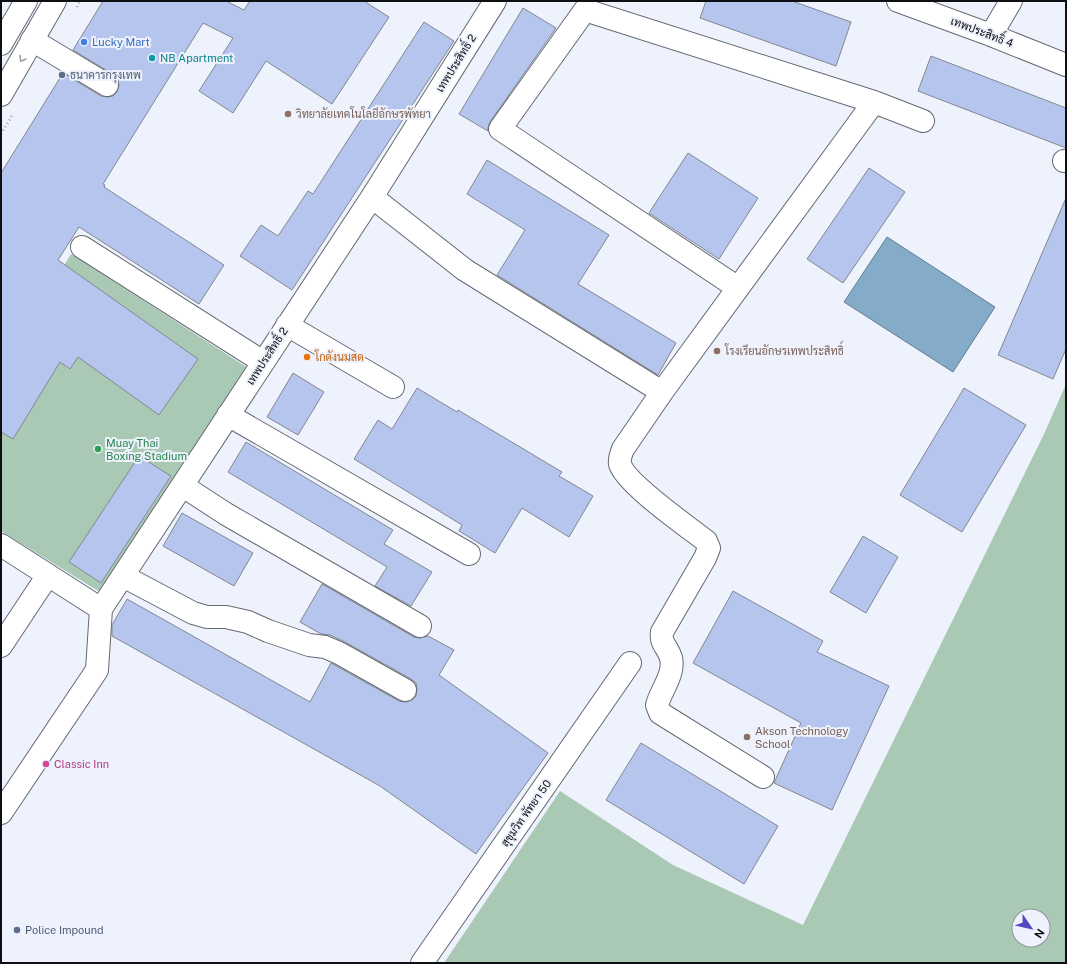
<svg xmlns="http://www.w3.org/2000/svg" width="1067" height="964" font-family="'Public Sans',Sarabun,sans-serif">
<style>
.green{fill:#aac9b5;fill-rule:evenodd}
.water{fill:#84acc9;stroke:#607d92}
.building{fill:#b5c5ee;stroke:#838790}
.lines{fill:none;stroke-linecap:round;stroke-linejoin:round}
.minor-casing{stroke:#656971;stroke-width:24}
.major-casing{stroke:#656971;stroke-width:24}
.path{stroke:#a0a3aa;stroke-width:2.5;stroke-dasharray:1 3;stroke-linecap:butt}
.minor{stroke:#fff;stroke-width:22}
.major{stroke:#fff;stroke-width:22}
.oneway{stroke:#9e9fa0}
.shop-dot{fill:#3f7fe0;stroke:#eef2fc;stroke-width:1.5}
.culture-dot{fill:#0f9aa8;stroke:#eef2fc;stroke-width:1.5}
.service-dot{fill:#5c6f8a;stroke:#eef2fc;stroke-width:1.5}
.education-dot{fill:#8d6e63;stroke:#eef2fc;stroke-width:1.5}
.food-dot{fill:#e8710a;stroke:#eef2fc;stroke-width:1.5}
.leisure-dot{fill:#2e9e5b;stroke:#eef2fc;stroke-width:1.5}
.hotel-dot{fill:#d1479c;stroke:#eef2fc;stroke-width:1.5}
.labels{text-anchor:middle;dominant-baseline:central;stroke-width:4;stroke-linejoin:round;paint-order:stroke}
.street-label{font-size:11px;fill:#0d0f12;stroke:#eef2fc}
.shop-label{font-size:11px;fill:#366cbe;stroke:#eef2fc;text-anchor:start}
.culture-label{font-size:11px;fill:#0d838f;stroke:#eef2fc;text-anchor:start}
.service-label{font-size:11px;fill:#4e5e75;stroke:#eef2fc;text-anchor:start}
.education-label{font-size:11px;fill:#785e54;stroke:#eef2fc;text-anchor:start}
.food-label{font-size:11px;fill:#c56008;stroke:#eef2fc;text-anchor:start}
.leisure-label{font-size:11px;fill:#27864d;stroke:#eef2fc;text-anchor:start}
.hotel-label{font-size:11px;fill:#b23c85;stroke:#eef2fc;text-anchor:start}
</style>
<rect width="100%" height="100%" fill="#eef2fc"/>
<!-- green -->
<path class="green" d="M 71,254 L 248,368 L 100,592 L 1,531 L 1,368 Z
M 1066,384 L 1066,963 L 444,963 L 560,791 L 673,865 L 803,925 L 1044,434 ZM 1019,916 L 1043,916 L 1043,940 L 1019,940 Z"/>
<!-- water -->
<path class="water" d="M 887,237 L 995,307 L 953,372 L 844,302 Z"/>
<!-- building -->
<path class="building" d="M 103,1 L 226,1 L 244,10 L 250,1 L 364,1 L 389,17 L 332,104 L 266,61 L 233,113 L 199,91 L 233,38 L 203,23 L 103,184 L 105,185 L 104,187 L 224,265 L 199,304 L 79,227 L 58,260 L 198,359 L 159,415 L 78,357 L 70,369 L 60,362 L 13,439 L 1,432 L 1,173 L 63,73 L 101,96 L 107,97 L 113,96 L 117,92 L 119,85 L 118,79 L 114,75 L 73,50 Z
M 706,1 L 792,1 L 851,22 L 836,66 L 700,18 Z
M 523,8 L 556,28 L 490,122 L 488,128 L 488,131 L 459,114 Z
M 424,22 L 454,41 L 292,290 L 240,256 L 261,225 L 278,236 L 308,191 L 313,194 Z
M 931,56 L 1066,108 L 1066,148 L 918,91 Z
M 688,153 L 758,198 L 719,259 L 649,213 Z
M 487,160 L 609,235 L 578,284 L 676,343 L 658,375 L 497,275 L 525,230 L 467,194 Z
M 869,168 L 905,192 L 843,283 L 807,259 Z
M 1066,198 L 1066,349 L 1053,379 L 998,355 Z
M 293,373 L 324,392 L 298,435 L 267,417 Z
M 417,388 L 457,412 L 458,410 L 562,472 L 559,476 L 593,496 L 569,537 L 522,508 L 495,553 L 459,531 L 462,525 L 354,459 L 378,420 L 392,429 Z
M 964,388 L 1026,425 L 962,532 L 900,495 Z
M 246,442 L 393,530 L 384,544 L 432,572 L 411,606 L 375,586 L 387,567 L 228,472 Z
M 139,456 L 171,476 L 101,583 L 69,562 Z
M 182,513 L 253,553 L 234,586 L 163,546 Z
M 863,536 L 898,557 L 866,613 L 830,592 Z
M 322,584 L 414,637 L 420,638 L 428,636 L 454,650 L 439,675 L 548,753 L 476,854 L 380,786 L 112,636 L 112,625 L 127,599 L 310,702 L 331,663 L 399,701 L 406,702 L 412,700 L 416,696 L 417,689 L 416,683 L 411,679 L 345,642 L 330,635 L 321,634 L 300,622 Z
M 733,591 L 823,641 L 817,652 L 889,686 L 832,810 L 774,783 L 801,723 L 693,663 Z
M 641,743 L 778,826 L 744,884 L 606,800 Z"/>
<g class="lines">
<defs>
<path id="minor" d="M 898,1 L 991,35 L 1066,65
M 991,35 L 1011,1
M 32,40 L 107,85
M 1064,161 L 1066,161
M 372,197 L 465,270 L 662,392
M 82,247 L 263,362
M 738,288 L 500,129 L 585,10 L 874,102
M 287,325 L 393,387
M 228,415 L 469,554
M 183,486 L 226,514 L 420,626
M 1,545 L 101,609
M 123,576 L 193,613 L 207,617 L 226,617 L 248,622 L 268,631 L 309,645 L 325,647 L 339,653 L 405,690
M 101,609 L 372,197 L 495,1
M 1,646 L 48,575
M 763,777 L 660,713 L 657,705 C 661,690 675,674 671,658 C 668,647 660,644 662,632 L 705,558 L 709,548 L 706,541 C 688,527 625,483 620,464 C 619,459 621,454 623,449 L 662,392 L 874,102 L 923,121
M 1,813 L 97,670 L 101,609
M 422,963 L 630,663"/>
<path id="major" d="M 1,44 L 26,1
M 1,95 L 55,1"/>
</defs>
<!-- minor casing -->
<use href="#minor" class="minor-casing"/>
<!-- major casing -->
<use href="#major" class="major-casing"/>
<!-- path -->
<path class="path" d="M 77,7 L 80,1
M 1,134 L 13,114"/>
<!-- minor -->
<use href="#minor" class="minor"/>
<!-- major -->
<use href="#major" class="major"/>
</g>
<!-- one-way arrows -->
<defs><path id="oneway-chevron" d="M-2-3.5L2.5 0L-2 3.5" fill="none" stroke-width="1.6" stroke-linecap="round" stroke-linejoin="round"/></defs>
<use class="oneway" href="#oneway-chevron" transform="translate(22 59) rotate(120)"/>
<!-- markers -->
<circle class="shop-dot" cx="84" cy="42" r="4"/>
<circle class="culture-dot" cx="152" cy="58" r="4"/>
<g class="service-dot">
<circle cx="62" cy="75" r="4"/>
<circle cx="17" cy="930" r="4"/>
</g>
<g class="education-dot">
<circle cx="288" cy="114" r="4"/>
<circle cx="717" cy="351" r="4"/>
<circle cx="747" cy="737" r="4"/>
</g>
<circle class="food-dot" cx="307" cy="357" r="4"/>
<circle class="leisure-dot" cx="98" cy="449" r="4"/>
<circle class="hotel-dot" cx="46" cy="764" r="4"/>
<g class="labels">
<!-- street labels -->
<g class="street-label">
<text transform="translate(982 32) rotate(21)">เทพประสิทธิ์ 4</text>
<text transform="translate(456 63) rotate(-58)">เทพประสิทธิ์ 2</text>
<text transform="translate(267 356) rotate(-57)">เทพประสิทธิ์ 2</text>
<text transform="translate(526 813) rotate(-55)">สุขุมวิท พัทยา 50</text>
</g>
<!-- shop labels -->
<g class="shop-label">
<text x="92" y="42">Lucky Mart</text>
</g>
<!-- culture labels -->
<g class="culture-label">
<text x="160" y="58">NB Apartment</text>
</g>
<!-- service labels -->
<g class="service-label">
<text x="70" y="75">ธนาคารกรุงเทพ</text>
<text x="25" y="930">Police Impound</text>
</g>
<!-- education labels -->
<g class="education-label">
<text x="296" y="114">วิทยาลัยเทคโนโลยีอักษรพัทยา</text>
<text x="725" y="351">โรงเรียนอักษรเทพประสิทธิ์</text>
<text x="755" y="731">Akson Technology<tspan x="755" dy="13">School</tspan></text>
</g>
<!-- food labels -->
<g class="food-label">
<text x="315" y="357">โกดังนมสด</text>
</g>
<!-- leisure labels -->
<g class="leisure-label">
<text x="106" y="443">Muay Thai<tspan x="106" dy="13">Boxing Stadium</tspan></text>
</g>
<!-- hotel labels -->
<g class="hotel-label">
<text x="54" y="764">Classic Inn</text>
</g>
</g>
<!-- border -->
<rect width="1067" height="964" fill="none" stroke="#0d0f12" stroke-width="4"/>
<!-- north arrow -->
<g transform="translate(1031 928) rotate(124)"><circle r="19" fill="#eef2fc" stroke="#94979e"/>
<path d="M0-3L7 15L0 10L-7 15Z" fill="#5248bf"/>
<text y="-6" font-size="11" font-weight="bold" text-anchor="middle" fill="#0d0f12">N</text>
</g>
</svg>
